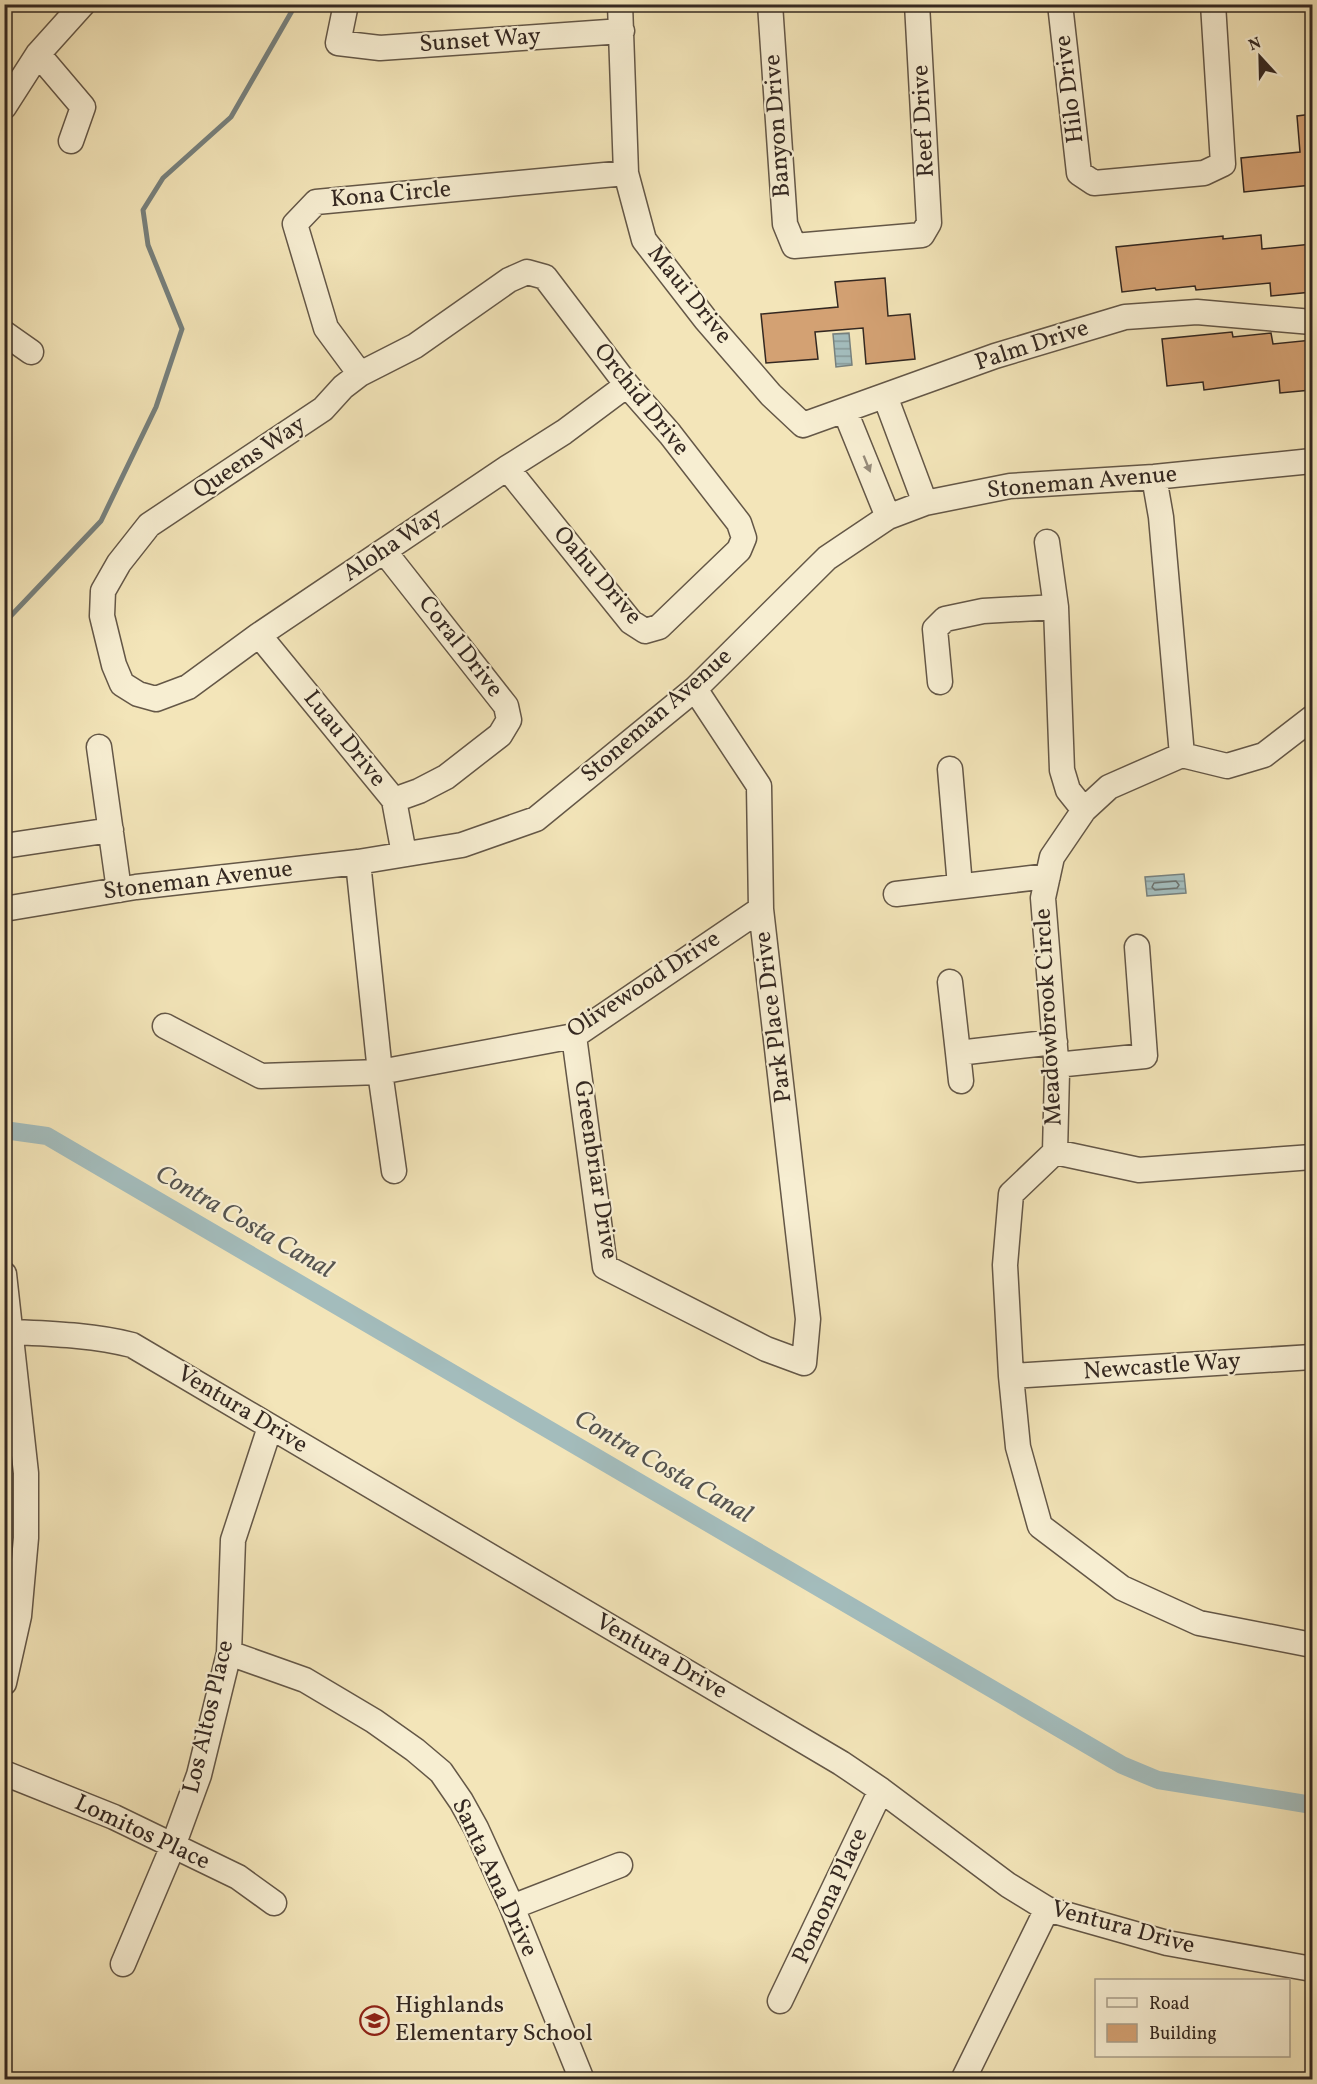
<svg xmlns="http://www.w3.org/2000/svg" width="1317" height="2084" font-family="Vollkorn,serif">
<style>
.water{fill:url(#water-rules);stroke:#77817e;stroke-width:1.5}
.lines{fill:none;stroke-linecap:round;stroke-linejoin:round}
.shore{stroke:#6c726e;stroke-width:1.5}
.stream{stroke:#77817e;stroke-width:5}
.canal{stroke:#a3bcbc;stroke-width:18}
.building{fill:#d3a173;stroke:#342821;stroke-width:1.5}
.minor-casing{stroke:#645747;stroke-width:27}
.minor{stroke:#f7eed2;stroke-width:24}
.oneway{fill:#968b7a}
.labels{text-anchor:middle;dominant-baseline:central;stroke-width:4.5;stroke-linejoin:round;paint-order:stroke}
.street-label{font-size:24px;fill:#342821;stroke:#f7eed2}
.poi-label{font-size:24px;fill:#342821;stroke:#f7eed2;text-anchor:start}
.water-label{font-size:26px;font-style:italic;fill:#555450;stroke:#f7eed2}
</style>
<defs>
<pattern id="water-rules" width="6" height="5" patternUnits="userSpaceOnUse" patternTransform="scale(1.5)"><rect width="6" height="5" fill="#a3bcbc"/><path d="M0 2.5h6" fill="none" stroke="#869998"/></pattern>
</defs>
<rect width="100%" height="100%" fill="#f3e5b9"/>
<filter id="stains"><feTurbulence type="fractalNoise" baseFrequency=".00333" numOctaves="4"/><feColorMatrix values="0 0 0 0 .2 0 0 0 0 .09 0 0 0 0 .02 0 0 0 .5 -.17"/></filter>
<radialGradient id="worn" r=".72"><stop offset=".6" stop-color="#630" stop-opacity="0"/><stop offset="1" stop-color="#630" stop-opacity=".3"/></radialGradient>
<!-- water -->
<path class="water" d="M 849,333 L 852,365 L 836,367 L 833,334 Z
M 1184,874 L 1186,893 L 1147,896 L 1145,877 Z"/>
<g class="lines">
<!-- shore -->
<path class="shore" d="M 1176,881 L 1179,885 L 1177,888 L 1155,890 L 1152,887 L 1154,883 Z"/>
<!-- stream -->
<path class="stream" d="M 4,623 L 101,521 L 156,407 L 182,329 L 148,245 L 143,210 L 163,178 L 231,117 L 296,4"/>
<!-- canal -->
<path class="canal" d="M 4,1130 L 47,1136 L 1122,1765 L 1158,1780 L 1312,1805"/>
</g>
<!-- building -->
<path class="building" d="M 1312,114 L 1312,185 L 1244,192 L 1241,158 L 1300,152 L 1297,116 Z
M 1261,235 L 1262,249 L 1312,244 L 1312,292 L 1271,296 L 1270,283 L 1196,290 L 1195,286 L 1156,290 L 1155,288 L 1122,292 L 1116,247 L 1223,236 L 1223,239 Z
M 885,278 L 888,316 L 910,314 L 915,359 L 866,364 L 863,328 L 815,332 L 818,359 L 766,363 L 761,314 L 838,307 L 835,282 Z
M 1232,332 L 1233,337 L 1271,333 L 1273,344 L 1312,340 L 1312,360 L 1308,360 L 1311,390 L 1280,393 L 1279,380 L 1204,390 L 1203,382 L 1167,386 L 1162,339 Z"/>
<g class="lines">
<defs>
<path id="minor" d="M 346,4 L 338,43 L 380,48 L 622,31
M 620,4 L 626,173 L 644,240 L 706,320 L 771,395 L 803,425 L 995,356 L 1125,317 L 1197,312 L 1312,322
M 770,4 L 785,224 L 794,246 L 922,235 L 929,223 L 917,4
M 1060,4 L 1079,173 L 1094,183 L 1204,173 L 1223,164 L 1213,4
M 38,54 L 83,107 L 71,141
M 4,107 L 38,54 L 83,4
M 4,333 L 31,352
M 360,374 L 326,328 L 295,224 L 316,202 L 626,173
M 885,396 L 925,503
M 845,411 L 888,517
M 507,468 L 631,622 L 645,631 L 659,627 L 739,550 L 744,538 L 739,523 L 670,434 L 627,385 L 545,277 L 527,272 L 509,280 L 415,346 L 360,374 L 343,387 L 323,409 L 149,525 L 119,563 L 103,591 L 102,616 L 114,665 L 122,684 L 138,694 L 156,699 L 188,687 L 259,635 L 507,468 L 564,432 L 627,385
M 1154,477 L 1161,517 L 1182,755
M 1047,542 L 1056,607 L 1062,770 L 1068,790 L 1084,810
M 384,551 L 506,706 L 509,720 L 500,735 L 446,777 L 419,791 L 394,800
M 259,635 L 394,800 L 404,854
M 940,682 L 935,629 L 945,619 L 983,611 L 1056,607
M 99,747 L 119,890
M 1182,755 L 1109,787 L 1084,810 L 1052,857 L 1043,898 L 1057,1072 L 1055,1152 L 1011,1194 L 1005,1265 L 1011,1376 L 1018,1447 L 1040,1526 L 1122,1588 L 1199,1623 L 1312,1645
M 1182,755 L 1227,766 L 1264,755 L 1312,718
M 950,769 L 960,886
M 4,846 L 111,830
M 358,862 L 380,1072 L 394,1171
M 896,894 L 1048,876
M 4,909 L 136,887 L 358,862 L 462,845 L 536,819 L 695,689 L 827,558 L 888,517 L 925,503 L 1010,486 L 1154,477 L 1312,461
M 950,982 L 958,1053 L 1055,1042
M 165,1026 L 261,1076 L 380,1072 L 574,1036 L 761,909
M 574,1036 L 605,1267 L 766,1349 L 804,1363 L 808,1319 L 761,909 L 759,786 L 695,689
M 958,1053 L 961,1081
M 1056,1065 L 1145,1056 L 1137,947
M 1055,1152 L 1139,1170 L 1312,1157
M 4,1274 L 26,1473 L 26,1538 L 19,1616 L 4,1683
M 12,1332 C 52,1334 92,1335 132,1345 L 841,1763 L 881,1790 L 1008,1885 L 1047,1909 L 1167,1943 L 1312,1969
M 1011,1376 L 1312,1357
M 229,1653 L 305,1680 L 374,1721 L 415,1750 L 441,1772 L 461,1801 L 476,1828 L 512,1907 L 582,2080
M 4,1773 L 114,1817 L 238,1877 L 274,1903
M 512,1907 L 620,1865
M 123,1964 L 173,1846 L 199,1775 L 229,1653 L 233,1540 L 270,1427
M 780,2001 L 881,1790
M 963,2080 L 1047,1909"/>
</defs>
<!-- minor casing -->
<use href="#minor" class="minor-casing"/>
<!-- minor -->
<use href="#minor" class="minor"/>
</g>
<!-- one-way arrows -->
<defs><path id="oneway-solid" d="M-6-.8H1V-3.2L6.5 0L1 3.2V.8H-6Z" transform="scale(1.5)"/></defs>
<use class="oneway" href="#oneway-solid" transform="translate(867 464) rotate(68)"/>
<!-- icons -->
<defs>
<symbol id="school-ring" viewBox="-11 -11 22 22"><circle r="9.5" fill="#f7eed2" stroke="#8f2418" stroke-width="1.5"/><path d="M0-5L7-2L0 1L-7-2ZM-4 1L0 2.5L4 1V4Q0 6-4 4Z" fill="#8f2418"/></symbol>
</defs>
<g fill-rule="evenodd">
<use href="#school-ring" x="358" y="2004" width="33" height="33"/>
</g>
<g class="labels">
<!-- street labels -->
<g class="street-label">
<text transform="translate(480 41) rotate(-4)">Sunset Way</text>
<text transform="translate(1070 89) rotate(-97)">Hilo Drive</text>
<text transform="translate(924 121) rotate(-93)">Reef Drive</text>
<text transform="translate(778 126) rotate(-94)">Banyon Drive</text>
<text transform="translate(391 195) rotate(-5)">Kona Circle</text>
<text transform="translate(689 295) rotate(51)">Maui Drive</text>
<text transform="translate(1032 346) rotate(-18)">Palm Drive</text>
<text transform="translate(641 400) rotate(51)">Orchid Drive</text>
<text transform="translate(250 458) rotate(-34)">Queens Way</text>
<text transform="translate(1082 483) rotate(-5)">Stoneman Avenue</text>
<text transform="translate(393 545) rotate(-34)">Aloha Way</text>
<text transform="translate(597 576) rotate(49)">Oahu Drive</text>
<text transform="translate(460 647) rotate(52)">Coral Drive</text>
<text transform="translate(657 716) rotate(-41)">Stoneman Avenue</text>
<text transform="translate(344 739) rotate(51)">Luau Drive</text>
<text transform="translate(198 881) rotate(-7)">Stoneman Avenue</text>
<text transform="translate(644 985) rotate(-33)">Olivewood Drive</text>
<text transform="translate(774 1017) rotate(-97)">Park Place Drive</text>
<text transform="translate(1049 1017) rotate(-93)">Meadowbrook Circle</text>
<text transform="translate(595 1170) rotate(81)">Greenbriar Drive</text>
<text transform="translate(1162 1367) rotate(-4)">Newcastle Way</text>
<text transform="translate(242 1410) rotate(31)">Ventura Drive</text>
<text transform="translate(661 1657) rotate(30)">Ventura Drive</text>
<text transform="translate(209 1717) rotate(-77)">Los Altos Place</text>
<text transform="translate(142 1833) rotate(25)">Lomitos Place</text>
<text transform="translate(494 1878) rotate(65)">Santa Ana Drive</text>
<text transform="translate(831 1896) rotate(-65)">Pomona Place</text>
<text transform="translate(1123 1928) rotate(15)">Ventura Drive</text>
</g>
<!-- poi labels -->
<g class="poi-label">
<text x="395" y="2006">Highlands<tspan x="395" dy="28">Elementary School</tspan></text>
</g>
<!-- water labels -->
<g class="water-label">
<text transform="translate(244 1222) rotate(30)">Contra Costa Canal</text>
<text transform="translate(663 1467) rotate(30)">Contra Costa Canal</text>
</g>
</g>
<!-- margin -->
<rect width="1317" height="2084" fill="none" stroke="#f3e5b9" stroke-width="24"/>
<rect x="6" y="6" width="1305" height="2072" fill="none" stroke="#342821" stroke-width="3"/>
<rect x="12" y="12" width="1293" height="2060" fill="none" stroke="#342821" stroke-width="1.5"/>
<!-- legend -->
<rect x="1095" y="1979" width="195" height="78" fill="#f7eed2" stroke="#a99f8b" stroke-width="1.5"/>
<rect x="1107" y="1998" width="30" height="9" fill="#f7eed2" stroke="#a99f8b" stroke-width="1.5"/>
<text x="1149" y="2009" font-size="18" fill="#342821">Road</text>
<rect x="1107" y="2024" width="30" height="18" fill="#d3a173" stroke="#a99f8b" stroke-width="1.5"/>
<text x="1149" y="2039" font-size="18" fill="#342821">Building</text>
<!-- north arrow -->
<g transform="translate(1260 57) rotate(338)" stroke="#f7eed2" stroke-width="4.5" paint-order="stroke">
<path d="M0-4.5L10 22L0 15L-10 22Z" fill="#342821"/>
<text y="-9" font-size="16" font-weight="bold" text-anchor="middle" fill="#342821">N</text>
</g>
<rect width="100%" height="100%" filter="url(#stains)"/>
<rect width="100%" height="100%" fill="url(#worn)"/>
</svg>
